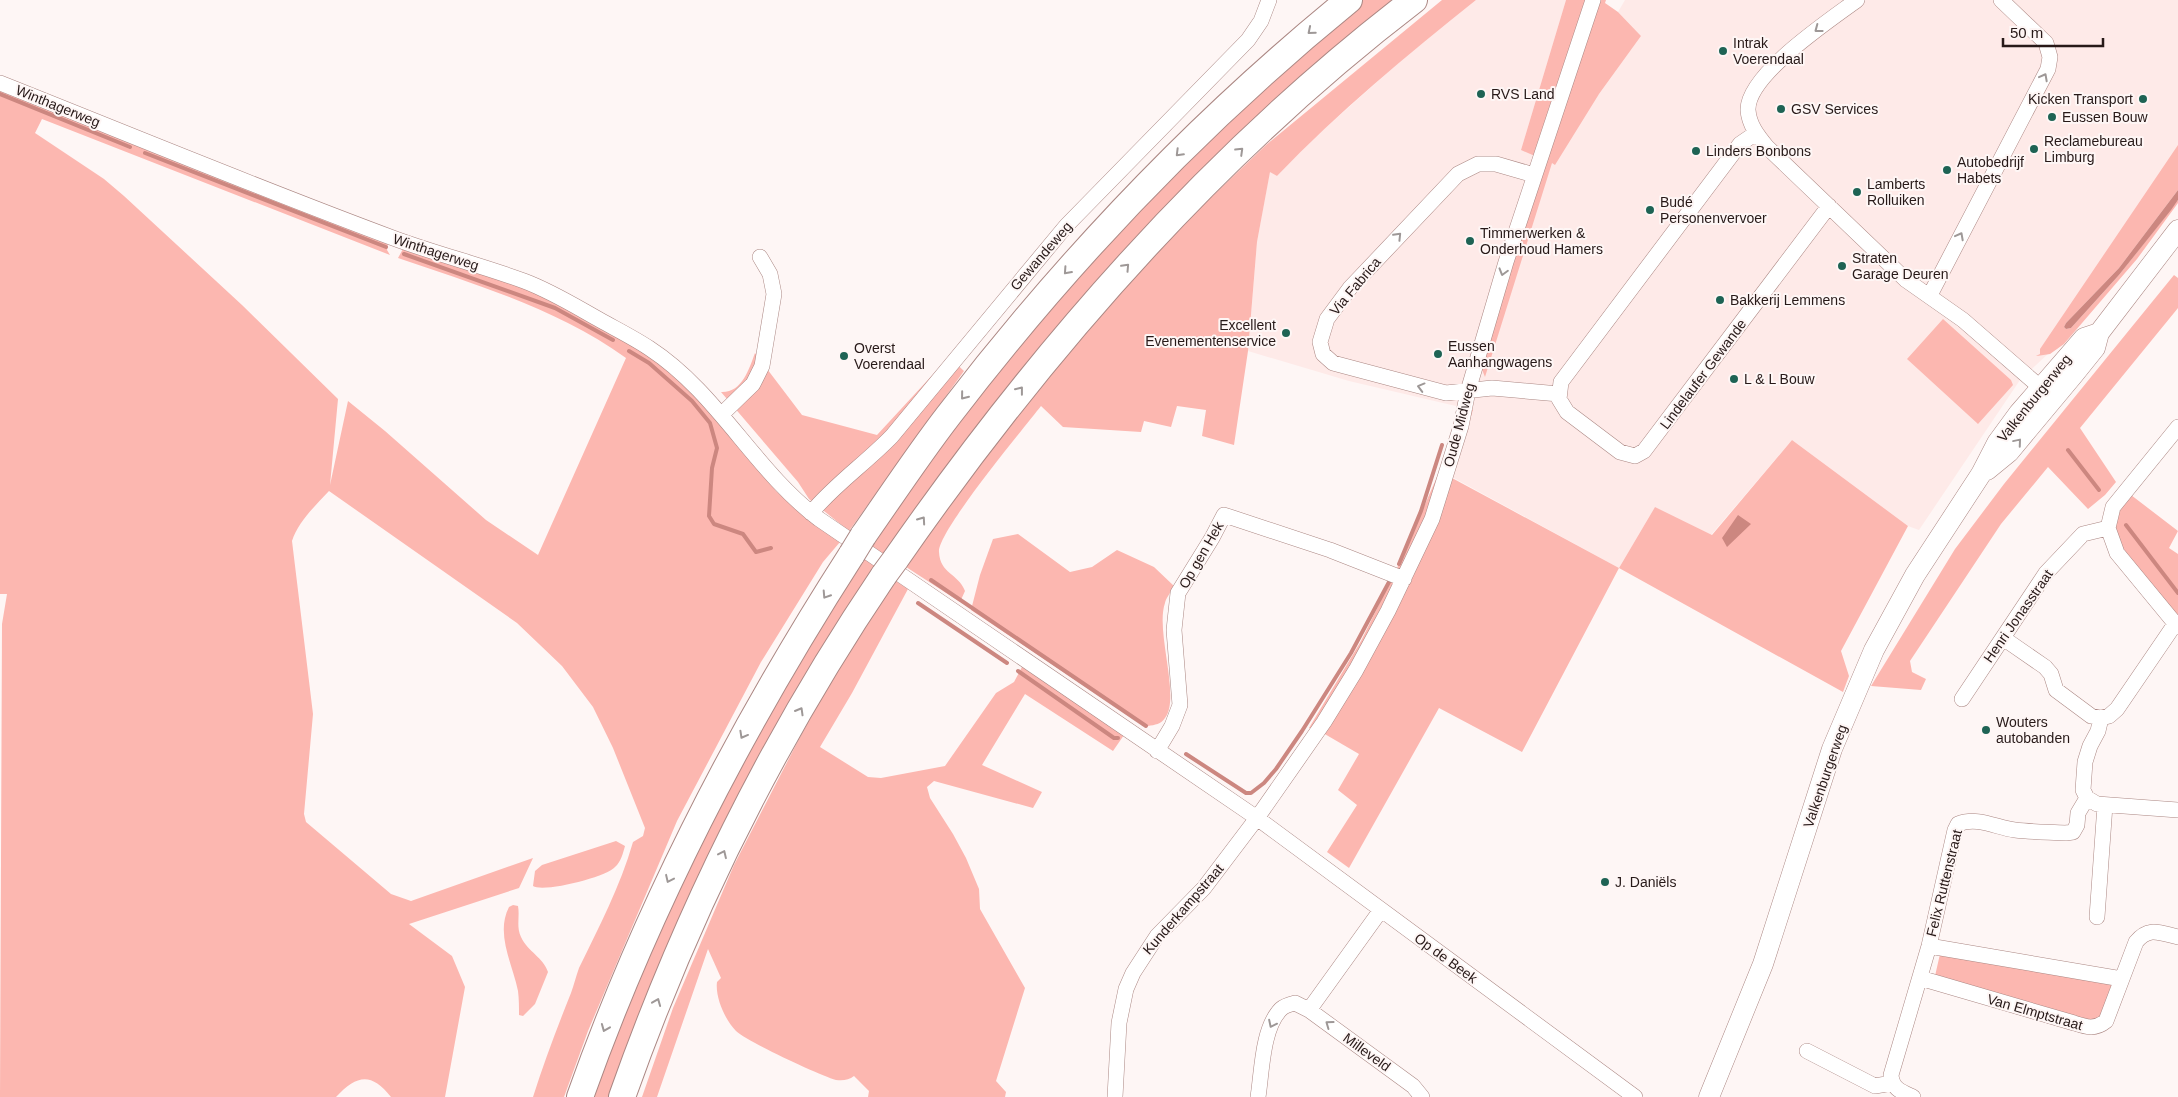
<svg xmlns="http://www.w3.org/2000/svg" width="2178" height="1097" font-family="Helvetica,sans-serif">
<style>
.built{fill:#feeae8}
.green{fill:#fcb7b0}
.water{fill:#cc8780}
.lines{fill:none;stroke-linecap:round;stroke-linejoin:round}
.stream{stroke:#cc8780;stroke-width:4}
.minor-casing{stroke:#ab8783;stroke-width:16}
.secondary-casing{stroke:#ab8783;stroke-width:21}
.motorway-casing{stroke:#ab8783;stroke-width:28}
.minor{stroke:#fff;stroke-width:15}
.secondary{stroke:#fff;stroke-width:20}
.motorway{stroke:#fff;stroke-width:26}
.motorway-bridge-casing{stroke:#ab8783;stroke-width:28;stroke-linecap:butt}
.motorway-bridge{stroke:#fff;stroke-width:26}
.oneway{stroke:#9e9897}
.poi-dot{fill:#1e6354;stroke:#fef6f5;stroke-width:2}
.labels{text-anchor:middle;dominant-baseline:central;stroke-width:4;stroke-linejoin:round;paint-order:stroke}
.poi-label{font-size:14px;fill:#271918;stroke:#fef6f5;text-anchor:start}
.street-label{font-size:14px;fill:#271918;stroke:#fef6f5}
</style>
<rect width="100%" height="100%" fill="#fef6f5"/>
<!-- built -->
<path class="built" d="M 1476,0 L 1566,0 L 1521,150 L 1599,94 L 1641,36 L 1618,12 L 1625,0 L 2178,0 L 2178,189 L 2115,277 L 2064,339 L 2020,380 L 1919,530 L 1908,526 L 1792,440 L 1711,535 L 1655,507 L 1619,568 L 1452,477 L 1473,410 L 1349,381 L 1248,351 L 1257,242 L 1270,171 L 1277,176 L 1302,149 L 1405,57 Z"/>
<!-- green -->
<path class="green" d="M 1360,0 L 1399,0 L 1323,62 L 887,555 L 610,1097 L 592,1097 L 625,1004 L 709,814 L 868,542 L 1027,329 L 1182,160 Z
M 1442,0 L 1476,0 C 1407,55 1338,112 1277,176 L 1270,172 L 1257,242 L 1248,351 L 1234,445 L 1202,436 L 1206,410 L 1177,406 L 1171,427 L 1144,421 L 1141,432 L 1063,427 L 1041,406 C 1024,428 937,532 939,552 C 940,574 958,573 965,591 L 960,602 L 903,565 L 1007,424 L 1133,277 L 1203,205 L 1266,145 Z
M 1566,0 L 1606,0 L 1605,3 L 1618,12 L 1641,36 L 1599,94 L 1555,165 L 1552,163 L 1485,377 L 1481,367 L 1544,160 L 1521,150 Z
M 0,87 L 388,243 L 387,250 L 390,255 L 42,119 L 35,133 L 104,179 L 124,196 L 242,305 L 338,399 L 330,485 L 348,401 L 385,431 L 486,520 L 538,555 L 626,358 C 558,309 477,285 398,258 L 404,247 L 540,293 L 642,348 L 684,379 L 726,427 L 776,491 L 808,519 L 840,542 L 823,562 L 761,662 L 677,821 L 588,1031 L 564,1097 L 533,1097 C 544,1062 557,1028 571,993 C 574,985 576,976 579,968 C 599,927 620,887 633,842 L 643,836 L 645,828 L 613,748 L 593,707 L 562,666 L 517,623 L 329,491 C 315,506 298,522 292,541 L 313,714 L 304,814 L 306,822 L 391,894 L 411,901 L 533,858 L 519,888 L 409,924 L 452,956 L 465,987 L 445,1097 L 391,1097 C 371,1072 357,1075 336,1097 L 0,1097 L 2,624 L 7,594 L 0,594 Z
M 2178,145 L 2178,190 L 2119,268 L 2066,323 L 2064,327 L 2066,329 L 2071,328 L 2119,275 L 2178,200 L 2178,203 L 2137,259 L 2064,344 L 2050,354 L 2037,356 L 2036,356 L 2040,354 L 2040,349 Z
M 2174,275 L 2178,278 L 2178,308 L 2080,428 L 2116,482 L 2105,495 L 2088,509 L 2048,467 L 2001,524 L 1910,661 L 1912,672 L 1926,679 L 1921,690 L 1871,686 L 1955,549 L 2004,484 Z
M 1943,319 L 2011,380 L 2013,385 L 1978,424 L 1907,359 Z
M 755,353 L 802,415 L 877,435 L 949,357 L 964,371 L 849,531 L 809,499 L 798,482 L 721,392 C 742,393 749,369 755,353 Z
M 1459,406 L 1473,410 L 1452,478 L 1619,568 L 1655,507 L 1712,535 L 1792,440 L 1908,526 L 1841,651 L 1849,676 L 1843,692 L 1619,568 L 1522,752 L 1439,708 L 1349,868 L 1327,852 L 1357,805 L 1338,790 L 1359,754 L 1323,733 L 1309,728 L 1361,641 L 1398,566 L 1440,470 Z
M 2131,495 L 2178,531 L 2169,548 L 2178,554 L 2178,619 L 2129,563 L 2113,533 L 2118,513 Z
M 1018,534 L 1070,572 L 1092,567 L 1117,550 L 1154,567 L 1174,586 C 1171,592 1166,598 1165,603 C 1155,631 1181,697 1165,718 C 1161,724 1155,725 1148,726 L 1102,698 L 971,610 L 980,575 L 993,539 Z
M 893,579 L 908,589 L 852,693 L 820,747 L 868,777 L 881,778 L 945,766 L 996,693 L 1014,682 L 1022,667 L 1124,735 L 1113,751 L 1025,694 L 982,765 L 1042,792 L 1033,808 L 934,781 L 927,787 L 930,798 L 953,834 L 966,858 L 979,889 L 980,909 L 1025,988 L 996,1081 L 1006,1092 L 1005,1097 L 868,1097 L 869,1091 L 854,1076 C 849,1080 843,1081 836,1080 C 819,1075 748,1042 736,1031 C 725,1020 715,997 717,982 L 721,978 L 708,949 L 657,1097 L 642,1097 L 673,1008 L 734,865 L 799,739 L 854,638 Z
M 616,841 L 625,846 C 623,853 621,862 615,867 C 607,877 543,893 533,886 L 535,871 L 542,865 Z
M 513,905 L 518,906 C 520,917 516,926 521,937 C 528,952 543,957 548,972 L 535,1004 L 523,1016 L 519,1015 C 519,1007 519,999 518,991 C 513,965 495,934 509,907 Z
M 1940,954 L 2113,985 L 2102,1017 L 2094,1023 L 1935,976 Z"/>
<!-- water -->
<path class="water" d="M 2178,190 L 2178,200 L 2171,210 L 2119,275 L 2071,328 L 2066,329 L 2064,327 L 2066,323 L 2119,268 Z
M 1738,515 L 1751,524 L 1727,547 L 1722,538 Z"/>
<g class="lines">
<!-- stream -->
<path class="stream" d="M 0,94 L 130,147
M 145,153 L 386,247
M 404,254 L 555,308 L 613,340
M 629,351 L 649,363 L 692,401 L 710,423 L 717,448 L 712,468 L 709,516 L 714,524 L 743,534 L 756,552 L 771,548
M 2068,450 L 2099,490
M 2126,525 L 2178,593
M 1399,564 L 1421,511 L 1442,445
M 931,580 L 1146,726
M 918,603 L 1007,663
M 1018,671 L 1114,738 L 1118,738
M 1186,754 L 1246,793 L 1251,793 L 1264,783 L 1276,769 L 1302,731 L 1351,653 L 1389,582"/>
<defs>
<path id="minor" d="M 1857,0 C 1830,20 1747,75 1748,110 C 1749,125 1758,136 1767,147 L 1906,280 L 1963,320 L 2048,394
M 0,83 C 131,135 261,189 393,238 C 436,254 481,265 524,281 C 551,291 575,306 600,320 C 616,329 634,338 649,348 C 718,393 754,470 819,519 L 1257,818 L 1635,1097
M 1756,133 L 1740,144 L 1561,382 L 1559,399 L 1567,412 L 1620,452 L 1635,456 L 1644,451 L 1829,206
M 1534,175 L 1496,164 L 1478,164 L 1458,174 L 1350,288 L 1327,319 L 1320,342 L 1323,354 L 1333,363 L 1446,393 L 1492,388 L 1559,394
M 1930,295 L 2048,69 L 2050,57 L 2046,43 L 2001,0
M 722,414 L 753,384 L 762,366 L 774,294 L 770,274 L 760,257
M 2178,427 L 2113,507 L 2108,528 L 2117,553 L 2178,627
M 811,513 C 835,484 866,463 892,436 L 1066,226 L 1248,40 L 1261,21 L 1269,0
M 2175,624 L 2117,709 L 2109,716 L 2101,718 L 2098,731 L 2090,746 L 2085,762 L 2083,790 L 2087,798 L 2097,804 L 2178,810
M 2003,638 L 2045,667 L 2051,674 L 2056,690 L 2091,716 L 2101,718
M 1962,699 L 2046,573 L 2083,534 L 2108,528
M 1157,751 L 1172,726 L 1180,705 L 1174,630 L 1178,593 L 1212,538 L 1224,515 L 1330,550 L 1404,579
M 2097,917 L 2105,805
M 1929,946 L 2122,979
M 1920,978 L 2074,1023 C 2086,1027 2095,1030 2106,1021 L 2136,942 C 2149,926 2160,933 2178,937
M 1309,1010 L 1381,910
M 1807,1051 L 1875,1086 L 1892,1083
M 1115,1097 L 1119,1023 L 1126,989 L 1133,973 L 1157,936 L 1204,888 L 1257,818 L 1324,722 L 1356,670 L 1388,611 L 1432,519 L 1461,426 L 1468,391 L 1506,262 L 1593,0
M 1258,1097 C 1262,1072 1262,1028 1281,1009 C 1284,1006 1291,1004 1295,1003 L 1309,1010 L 1413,1086 L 1422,1097
M 1913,1097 C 1902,1092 1892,1089 1891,1075 L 1929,946 L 1955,830 L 1958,824 C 1978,816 1997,828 2015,830 C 2032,832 2049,832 2066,833 L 2073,832 L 2077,825 L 2078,813 L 2087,798"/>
<path id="secondary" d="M 1987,470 L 2009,452 L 2074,374 L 2095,348 L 2099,333 L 2178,230
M 1709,1097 L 1763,964 L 1832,749 L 1874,650 L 1915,575 L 1981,474 L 1997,443 L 2019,413 L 2084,338 L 2099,333"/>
<path id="motorway" d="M 863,536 C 891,496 918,455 948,416 C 1065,263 1199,122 1349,0
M 895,560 C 1041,350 1210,156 1414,0
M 580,1097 C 648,905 742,725 852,554
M 622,1097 C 687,913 775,736 884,575"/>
</defs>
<!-- minor casing -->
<use href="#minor" class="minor-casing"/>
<!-- secondary casing -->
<use href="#secondary" class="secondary-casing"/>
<!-- motorway casing -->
<use href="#motorway" class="motorway-casing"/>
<!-- minor -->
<use href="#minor" class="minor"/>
<!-- secondary -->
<use href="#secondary" class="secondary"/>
<!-- motorway -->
<use href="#motorway" class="motorway"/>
<defs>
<path id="motorway-bridge" d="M 852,554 L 863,536
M 884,575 L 895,560"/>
</defs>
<!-- motorway-bridge casing -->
<use href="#motorway-bridge" class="motorway-bridge-casing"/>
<!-- motorway-bridge -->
<use href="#motorway-bridge" class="motorway-bridge"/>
</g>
<!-- one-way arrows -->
<defs><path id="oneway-chevron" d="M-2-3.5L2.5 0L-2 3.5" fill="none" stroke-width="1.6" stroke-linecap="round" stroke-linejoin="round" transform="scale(1.25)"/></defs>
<g class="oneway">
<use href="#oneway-chevron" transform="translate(1818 29) rotate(143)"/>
<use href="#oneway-chevron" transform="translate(1311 31) rotate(140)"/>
<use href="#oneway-chevron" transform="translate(2044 77) rotate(-62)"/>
<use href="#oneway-chevron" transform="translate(1240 151) rotate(-44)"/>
<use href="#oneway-chevron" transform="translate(1179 153) rotate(135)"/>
<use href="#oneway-chevron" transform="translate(1398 236) rotate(-46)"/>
<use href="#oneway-chevron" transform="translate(1960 236) rotate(-62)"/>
<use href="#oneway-chevron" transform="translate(1126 267) rotate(-47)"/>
<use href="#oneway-chevron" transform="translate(1067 271) rotate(132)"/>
<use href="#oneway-chevron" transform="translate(1503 272) rotate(106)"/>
<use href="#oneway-chevron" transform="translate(1421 387) rotate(-165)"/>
<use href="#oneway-chevron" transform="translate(1020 390) rotate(-52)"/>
<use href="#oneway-chevron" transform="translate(964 396) rotate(129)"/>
<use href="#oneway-chevron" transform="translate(2018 442) rotate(-50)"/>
<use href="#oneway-chevron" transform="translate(922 520) rotate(-55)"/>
<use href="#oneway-chevron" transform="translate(826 595) rotate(123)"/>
<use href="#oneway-chevron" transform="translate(800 711) rotate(-60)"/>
<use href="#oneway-chevron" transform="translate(743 735) rotate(119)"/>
<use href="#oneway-chevron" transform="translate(723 854) rotate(-65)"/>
<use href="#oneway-chevron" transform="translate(669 879) rotate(115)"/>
<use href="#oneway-chevron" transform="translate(657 1002) rotate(-68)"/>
<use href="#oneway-chevron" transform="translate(1272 1024) rotate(116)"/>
<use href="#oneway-chevron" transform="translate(1329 1024) rotate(-144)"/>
<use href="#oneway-chevron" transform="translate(605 1028) rotate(112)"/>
</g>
<!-- markers -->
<g class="poi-dot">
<circle cx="1723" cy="51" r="5"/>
<circle cx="1481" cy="94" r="5"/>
<circle cx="2143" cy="99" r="5"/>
<circle cx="1781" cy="109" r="5"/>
<circle cx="2052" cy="117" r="5"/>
<circle cx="2034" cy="149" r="5"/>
<circle cx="1696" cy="151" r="5"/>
<circle cx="1947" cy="170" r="5"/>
<circle cx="1857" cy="192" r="5"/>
<circle cx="1650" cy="210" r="5"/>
<circle cx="1470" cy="241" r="5"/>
<circle cx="1842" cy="266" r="5"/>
<circle cx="1720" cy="300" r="5"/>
<circle cx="1286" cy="333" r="5"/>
<circle cx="1438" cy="354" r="5"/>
<circle cx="844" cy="356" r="5"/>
<circle cx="1734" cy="379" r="5"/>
<circle cx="1986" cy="730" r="5"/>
<circle cx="1605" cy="882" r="5"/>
</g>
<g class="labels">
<!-- poi labels -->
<g class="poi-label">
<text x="1733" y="43">Intrak<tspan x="1733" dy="16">Voerendaal</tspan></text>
<text x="1491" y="94">RVS Land</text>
<text x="2133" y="99" text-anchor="end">Kicken Transport</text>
<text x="1791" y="109">GSV Services</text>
<text x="2062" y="117">Eussen Bouw</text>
<text x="2044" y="141">Reclamebureau<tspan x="2044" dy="16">Limburg</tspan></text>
<text x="1706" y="151">Linders Bonbons</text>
<text x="1957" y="162">Autobedrijf<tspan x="1957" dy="16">Habets</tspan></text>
<text x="1867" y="184">Lamberts<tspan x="1867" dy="16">Rolluiken</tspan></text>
<text x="1660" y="202">Budé<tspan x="1660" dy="16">Personenvervoer</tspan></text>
<text x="1480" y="233">Timmerwerken &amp;<tspan x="1480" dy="16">Onderhoud Hamers</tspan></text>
<text x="1852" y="258">Straten<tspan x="1852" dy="16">Garage Deuren</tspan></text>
<text x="1730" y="300">Bakkerij Lemmens</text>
<text x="1276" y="325" text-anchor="end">Excellent<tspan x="1276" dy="16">Evenementenservice</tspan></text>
<text x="1448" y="346">Eussen<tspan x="1448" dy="16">Aanhangwagens</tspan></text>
<text x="854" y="348">Overst<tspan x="854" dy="16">Voerendaal</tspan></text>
<text x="1744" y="379">L &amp; L Bouw</text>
<text x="1996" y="722">Wouters<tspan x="1996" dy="16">autobanden</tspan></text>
<text x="1615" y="882">J. Daniëls</text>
</g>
<!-- street labels -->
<g class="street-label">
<text transform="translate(58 106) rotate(22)">Winthagerweg</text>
<text transform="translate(436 252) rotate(18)">Winthagerweg</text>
<text transform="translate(1041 256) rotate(-49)">Gewandeweg</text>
<text transform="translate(1355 286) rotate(-50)">Via Fabrica</text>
<text transform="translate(1703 374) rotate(-53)">Lindelaufer Gewande</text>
<text transform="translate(2034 398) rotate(-51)">Valkenburgerweg</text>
<text transform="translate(1459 425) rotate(-75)">Oude Midweg</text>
<text transform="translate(1201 555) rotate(-60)">Op gen Hek</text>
<text transform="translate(2018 616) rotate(-55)">Henri Jonasstraat</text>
<text transform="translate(1825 776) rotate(-71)">Valkenburgerweg</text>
<text transform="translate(1944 883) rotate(-76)">Felix Ruttenstraat</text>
<text transform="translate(1183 909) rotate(-49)">Kunderkampstraat</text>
<text transform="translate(1446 958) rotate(36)">Op de Beek</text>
<text transform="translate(2035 1012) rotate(16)">Van Elmptstraat</text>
<text transform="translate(1367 1052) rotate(36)">Milleveld</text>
</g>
</g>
<!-- scale -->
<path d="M2003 38v8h100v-8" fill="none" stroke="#271918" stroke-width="2.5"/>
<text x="2010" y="38" font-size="15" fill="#271918" stroke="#fef6f5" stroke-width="4" paint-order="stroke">50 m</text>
</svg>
